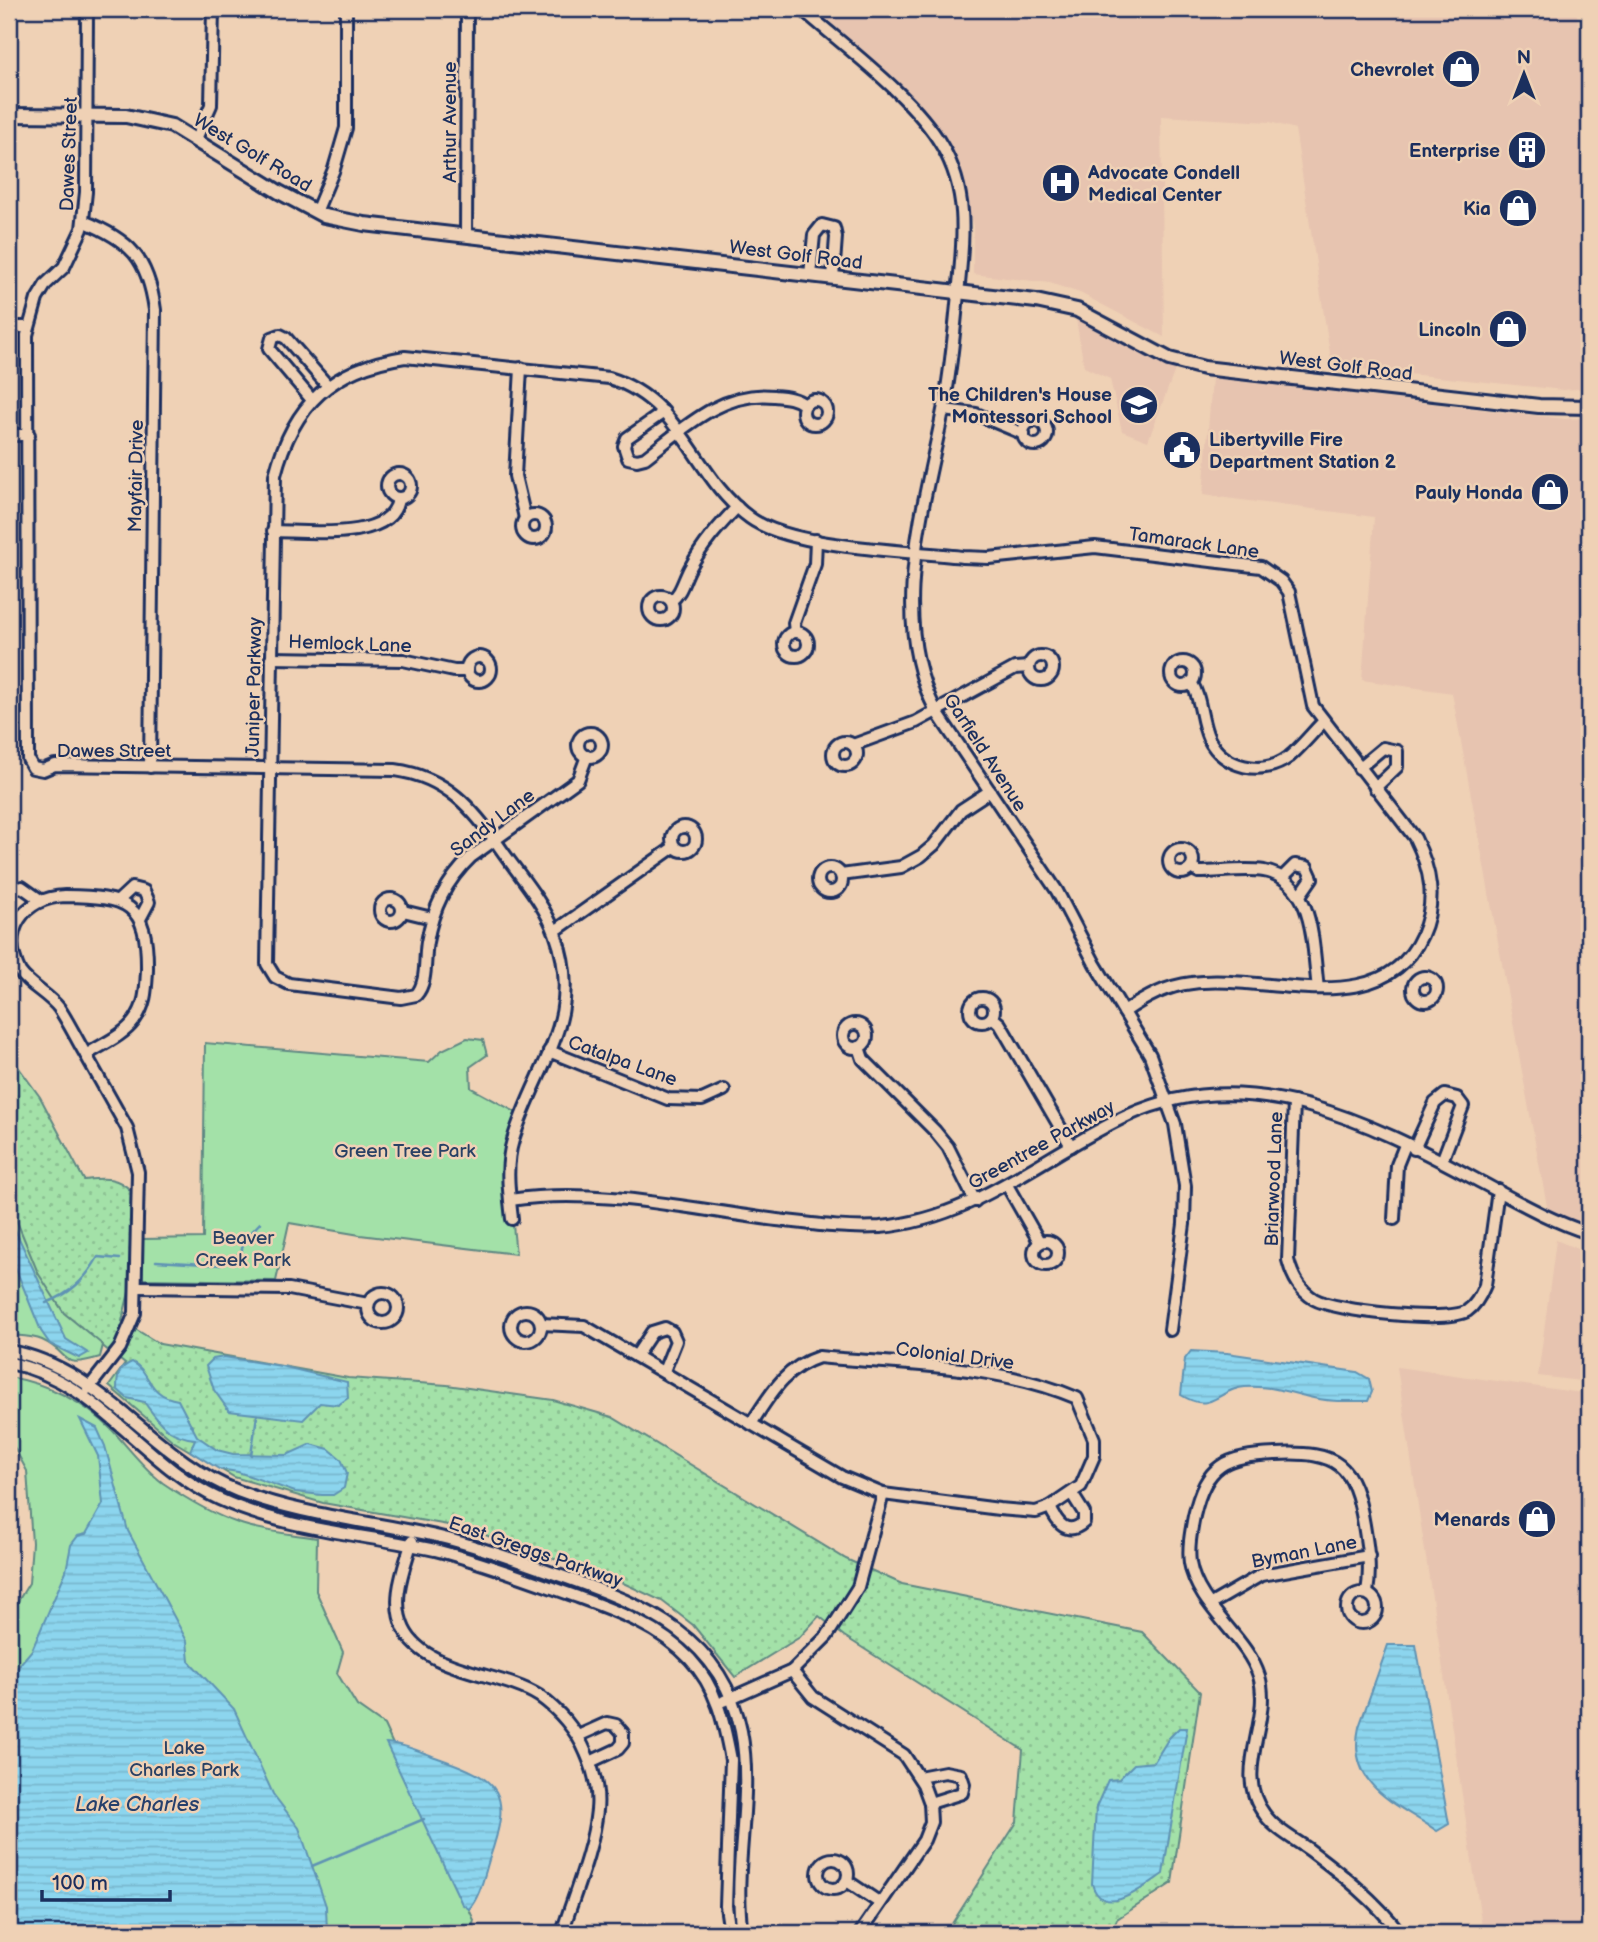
<svg xmlns="http://www.w3.org/2000/svg" width="1598" height="1942" font-family="'Balsamiq Sans',sans-serif">
	<style>
		.built { fill: #e7c4b0 }
		.grass { fill: url(#grass-dots); stroke: #5f8883; stroke-width: 2 }
		.green { fill: #a3e1a8; stroke: #5f8883; stroke-width: 2 }
		.water { fill: url(#water-rules); stroke: #5f93b4; stroke-width: 2 }
		.lines { fill: none; stroke-linecap: round; stroke-linejoin: round }
		.stream { stroke: #5f93b4; stroke-width: 2.5 }
		.minor-casing { stroke: #1b2f5e; stroke-width: 16 }
		.tertiary-casing { stroke: #1b2f5e; stroke-width: 18 }
		.minor { stroke: #efd1b5; stroke-width: 10 }
		.tertiary { stroke: #efd1b5; stroke-width: 12 }
		.labels { text-anchor: middle; stroke-width: 5; stroke-linejoin: round; paint-order: stroke }
		.poi-label { font-size: 19px; font-weight: bold; fill: #1b2f5e; stroke: #efd1b5; text-anchor: end }
		.street-label { font-size: 19px; fill: #1b2f5e; stroke: #efd1b5 }
		.park-label { font-size: 19px; fill: #294165; stroke: #efd1b5 }
		.water-label { font-size: 21px; font-style: italic; fill: #26406c; stroke: #efd1b5 }
	</style>
	<defs>
		<pattern id="grass-dots" width="8" height="8" patternUnits="userSpaceOnUse" patternTransform="scale(1.75)"><rect width="8" height="8" fill="#a3e1a8"/><path d="M2 2h.1M6 6h.1" fill="none" stroke="#8cc193" stroke-width="1.8" stroke-linecap="round"/></pattern>
		<pattern id="water-rules" width="6" height="5" patternUnits="userSpaceOnUse" patternTransform="scale(1.75)"><rect width="6" height="5" fill="#8cd5ee"/><path d="M0 2.5h6" fill="none" stroke="#78b7ce"/></pattern>
	</defs>
	<rect width="100%" height="100%" fill="#efd1b5"/>
	<filter id="ink" filterUnits="userSpaceOnUse"><feTurbulence type="fractalNoise" baseFrequency=".0143" numOctaves="2"/><feDisplacementMap in="SourceGraphic" scale="14" xChannelSelector="R" yChannelSelector="G"/><feConvolveMatrix kernelMatrix="1 2 1 2 8 2 1 2 1" color-interpolation-filters="sRGB"/></filter>
	<g filter="url(#ink)">
		<g class="built">
			<path d="M816 9H1576L1589 91V388L1563 390 1332 366 1295 129 1270 122 1161 116 1164 337 1080 293 1050 283 973 274V226L949 141 885 73Z"/>
			<path d="M1076 319 1175 370 1148 441 1122 431 1110 379 1084 367Z"/>
			<path d="M1212 378 1565 419 1589 418V1224L1548 1212 1452 693 1362 680 1374 517 1203 495Z"/>
			<path d="M1556 1240 1589 1254V1382L1538 1376Z"/>
			<path d="M1397 1367 1589 1394V1933H1483Z"/>
		</g>
		<path class="grass" d="M9 1054 40 1097 84 1180C104 1178 117 1176 131 1191L129 1292 122 1321 160 1344 348 1378 447 1385 553 1400 612 1417 846 1559 902 1584 1142 1632 1200 1692 1172 1883 1117 1919 1111 1933H946L1017 1822 1023 1750 844 1636 819 1616 800 1637 735 1677 693 1625 662 1601 621 1582 465 1528 323 1503 234 1477 173 1441 109 1386 125 1364 45 1300 9 1217Z"/>
		<g class="green">
			<path d="M467 1038 483 1040 487 1055 470 1067 471 1088 523 1116C505 1158 511 1209 516 1254L360 1235 289 1223 276 1281 138 1279 143 1239 203 1238 205 1043 429 1062 442 1050Z"/>
			<path d="M9 1202 38 1273 64 1313 103 1345 100 1357C57 1370 73 1354 42 1340 33 1336 19 1336 9 1335Z"/>
			<path d="M9 1377C46 1383 85 1402 112 1430 129 1448 143 1468 163 1483 185 1498 214 1515 238 1523 263 1532 292 1534 317 1538L316 1591 343 1652 337 1673 357 1706 384 1725 474 1920 471 1933H9V1616L29 1583 32 1543 27 1471 9 1438Z"/>
		</g>
		<g class="water">
			<path d="M9 1217 66 1339 88 1353 79 1358 50 1344 41 1331 9 1252Z"/>
			<path d="M1191 1351 1227 1353 1357 1372 1369 1379 1372 1392 1368 1401C1349 1401 1327 1402 1309 1397 1288 1392 1268 1385 1245 1387 1217 1389 1213 1415 1181 1395L1185 1359Z"/>
			<path d="M224 1357 281 1366 347 1382 348 1398 338 1405 320 1403 303 1420 229 1411 214 1390 206 1366 213 1359Z"/>
			<path d="M132 1362C151 1371 147 1396 178 1400L197 1436 217 1450 233 1454 287 1455 311 1444 329 1449 341 1459 347 1473 344 1488 333 1495H322L295 1492 238 1472 219 1469 190 1451 195 1439C167 1436 160 1423 144 1402L127 1398 117 1389C117 1376 118 1368 132 1362Z"/>
			<path d="M80 1419 97 1428 105 1446 128 1531 187 1641 189 1661 234 1709 273 1794 299 1828 326 1906 327 1933H9V1677L32 1650 66 1571 71 1545 78 1536 86 1534 103 1504 98 1456Z"/>
			<path d="M1388 1645H1416L1449 1824 1437 1831C1396 1803 1346 1786 1359 1727Z"/>
			<path d="M1179 1728H1187L1163 1874C1145 1886 1103 1921 1092 1884L1096 1807 1108 1780 1119 1779 1134 1764 1154 1762 1169 1738Z"/>
			<path d="M386 1743C404 1744 421 1752 438 1758 501 1780 513 1792 489 1860 484 1876 480 1897 469 1909L462 1904Z"/>
		</g>
		<g class="lines">
			<g class="stream">
				<path d="M156 1261 221 1265 241 1253 244 1240 260 1223"/>
				<path d="M46 1303C70 1294 85 1280 98 1257L120 1259"/>
				<path d="M251 1455 257 1416"/>
				<path d="M312 1866 424 1819"/>
			</g>
			<g class="minor-casing">
				<g id="minor">
					<path d="M87 9 86 192 82 229 64 267 46 284 37 299 27 335 28 759 33 768 43 770 55 765 395 770C446 777 473 808 501 849 519 875 544 903 555 933 586 1018 536 1064 513 1140 505 1166 509 1192 512 1219"/>
					<path d="M802 9C845 47 914 97 942 146 968 190 964 235 959 284 955 323 952 362 945 400 927 499 886 616 936 711L1057 891 1095 964 1150 1055 1175 1124 1185 1186 1184 1224 1170 1330"/>
					<path d="M196 139 211 105 213 9"/>
					<path d="M316 212 334 169 346 128V9"/>
					<path d="M83 221C130 240 148 258 155 310L150 767"/>
					<path d="M466 236 467 9"/>
					<path d="M810 275 814 235 822 225 834 228 836 237 833 278"/>
					<path d="M9 327H28"/>
					<path d="M521 368 515 476 525 518"/>
					<circle cx="815" cy="412" r="12"/>
					<path d="M312 400 269 349 272 338 280 335 286 338 328 386"/>
					<path d="M944 410 976 414 1024 434"/>
					<path d="M664 412 627 438 624 446 628 458 637 460 645 458C684 428 723 390 774 396 786 397 796 398 805 405"/>
					<circle cx="1035" cy="433" r="12"/>
					<path d="M9 435H29"/>
					<circle cx="399" cy="486" r="12"/>
					<circle cx="534" cy="527" r="12"/>
					<path d="M273 531C304 531 394 543 398 498"/>
					<circle cx="661" cy="608" r="12"/>
					<path d="M671 601C682 592 683 581 690 568 702 545 719 526 737 507"/>
					<path d="M795 632 794 623 815 564 816 540"/>
					<circle cx="796" cy="644" r="12"/>
					<circle cx="1041" cy="668" r="12"/>
					<circle cx="479" cy="669" r="12"/>
					<path d="M271 658 403 660 454 671H467"/>
					<circle cx="1183" cy="674" r="12"/>
					<path d="M1191 682C1202 699 1200 720 1209 739 1223 768 1263 777 1289 757 1301 747 1312 733 1323 722"/>
					<circle cx="590" cy="745" r="12"/>
					<circle cx="845" cy="754" r="12"/>
					<path d="M853 745 916 722 1015 668 1029 667"/>
					<path d="M587 756 578 780 471 857C446 881 433 908 427 942 424 959 428 982 416 995L401 998 289 984 275 977 267 964 275 475C293 404 333 368 405 357L609 378C684 401 692 476 750 518 791 548 909 551 963 557L989 558 1095 547 1261 567 1281 581 1289 592 1313 706 1415 838C1431 870 1437 901 1422 935 1383 1024 1263 972 1192 983 1166 986 1146 997 1124 1012"/>
					<path d="M1359 768 1383 748 1397 751V767L1375 788"/>
					<circle cx="684" cy="839" r="12"/>
					<circle cx="1181" cy="861" r="12"/>
					<path d="M1191 868 1199 872C1220 872 1244 868 1264 871 1316 881 1312 946 1318 988"/>
					<circle cx="830" cy="880" r="12"/>
					<path d="M841 875 901 867 921 856 934 845 961 810 990 791"/>
					<path d="M1283 877 1295 865 1307 867 1312 878 1301 894"/>
					<path d="M9 890 22 887 39 899"/>
					<path d="M65 896C127 897 148 902 147 970 146 989 146 1005 134 1021 123 1036 101 1045 86 1055 77 1040 69 1023 59 1008 48 994 30 986 20 972 0 931 23 898 65 896Z"/>
					<circle cx="391" cy="910" r="11"/>
					<path d="M118 901 132 888 144 891 149 902 140 919"/>
					<path d="M403 911 432 918"/>
					<path d="M555 931 674 847"/>
					<circle cx="1425" cy="989" r="12"/>
					<circle cx="982" cy="1010" r="12"/>
					<path d="M992 1017 1000 1024 1071 1146"/>
					<circle cx="855" cy="1036" r="12"/>
					<path d="M859 1047 863 1059 935 1131 948 1147 975 1201"/>
					<path d="M549 1051 668 1099 702 1100 724 1090"/>
					<path d="M86 1055 127 1128 138 1172 135 1313 120 1348 88 1389"/>
					<path d="M1294 1102 1288 1260C1292 1276 1299 1290 1314 1299 1334 1311 1447 1323 1467 1311 1476 1305 1481 1295 1485 1285L1498 1190"/>
					<path d="M1414 1149 1435 1103 1445 1095 1457 1098 1463 1106 1442 1161"/>
					<path d="M1007 1185 1040 1243"/>
					<path d="M510 1200C598 1187 689 1209 777 1220 812 1224 845 1229 880 1227 976 1219 1045 1153 1129 1115 1247 1061 1370 1122 1475 1179 1511 1198 1550 1221 1589 1233"/>
					<path d="M1394 1219 1397 1165 1405 1145"/>
					<circle cx="1046" cy="1253" r="12"/>
					<path d="M138 1287 289 1289 368 1304"/>
					<circle cx="383" cy="1308" r="15"/>
					<circle cx="526" cy="1326" r="15"/>
					<path d="M541 1324 584 1326 842 1477 883 1494 999 1509 1036 1512 1050 1507 1081 1486 1094 1456V1439L1077 1398C998 1364 903 1365 819 1357 784 1368 770 1395 751 1424"/>
					<path d="M9 1351C102 1367 152 1458 238 1491 303 1516 372 1521 440 1537 483 1547 525 1564 567 1578 646 1606 723 1638 741 1731 754 1798 732 1866 742 1933"/>
					<path d="M636 1356 652 1332 665 1328 672 1332 676 1341 664 1371"/>
					<path d="M9 1363C97 1379 141 1463 219 1499 286 1530 363 1534 435 1550 483 1562 529 1580 575 1596 616 1611 659 1626 690 1659 717 1688 724 1722 731 1760L726 1906 730 1933"/>
					<path d="M1050 1507C1057 1523 1067 1537 1084 1522V1513L1072 1494"/>
					<path d="M412 1541C404 1569 390 1600 404 1629 425 1673 502 1672 539 1696 559 1710 577 1731 586 1753 594 1771 599 1791 597 1810 593 1851 574 1894 562 1933"/>
					<circle cx="1362" cy="1608" r="15"/>
					<path d="M1367 1593C1371 1569 1368 1549 1364 1525 1354 1464 1338 1451 1276 1454 1225 1456 1206 1464 1194 1516 1191 1532 1188 1547 1190 1563 1197 1606 1247 1637 1259 1676 1273 1722 1231 1772 1265 1815 1276 1830 1296 1840 1311 1851 1344 1876 1375 1900 1400 1933"/>
					<path d="M1211 1604 1261 1575 1369 1556"/>
					<path d="M792 1671 813 1697 904 1755 923 1784 930 1803 931 1822 924 1840 860 1933"/>
					<path d="M724 1701 792 1671 827 1636 858 1587 883 1494"/>
					<path d="M578 1736 607 1723 616 1725 623 1733V1743L618 1749 590 1762"/>
					<path d="M919 1777 945 1772 961 1775 964 1784 962 1793 930 1803"/>
					<circle cx="833" cy="1874" r="15"/>
					<path d="M847 1881 880 1903"/>
				</g>
			</g>
			<g class="tertiary-casing">
				<path id="tertiary" d="M9 115 126 116 172 126 279 192 324 216 364 224 1036 301 1077 310 1169 359 1204 368 1539 406 1589 407"/>
			</g>
			<use href="#minor" class="minor"/>
			<use href="#tertiary" class="tertiary"/>
		</g>
	</g>
	<defs>
		<g id="shop-disc" transform="scale(2.0125)"><circle r="9.5" fill="#1b2f5e" stroke="#efd1b5"/><path d="M-5-2.5h2.3a2.7 3.5 0 0 1 5.4 0H5L5.5 6h-11ZM-1.5-2.5h3a1.5 2.3 0 0 0-3 0Z" fill="#fff"/></g>
		<g id="building-disc" transform="scale(2.0125)"><circle r="9.5" fill="#1b2f5e" stroke="#efd1b5"/><path d="M-4-6H4V6H1V3H-1V6H-4ZM-2.5-4.3h1.7v1.8h-1.7ZM.8-4.3h1.7v1.8H.8ZM-2.5-1h1.7V.8h-1.7ZM.8-1h1.7V.8H.8Z" fill="#fff"/></g>
		<g id="hospital-disc" transform="scale(2.0125)"><circle r="9.5" fill="#1b2f5e" stroke="#efd1b5"/><path d="M-5-5h3v3.5h4V-5h3V5h-3V1.5h-4V5h-3Z" fill="#fff"/></g>
		<g id="school-disc" transform="scale(2.0125)"><circle r="9.5" fill="#1b2f5e" stroke="#efd1b5"/><path d="M0-5L7-2L0 1L-7-2ZM-4 1L0 2.5L4 1V4Q0 6-4 4Z" fill="#fff"/></g>
		<g id="civic-disc" transform="scale(2.0125)"><circle r="9.5" fill="#1b2f5e" stroke="#efd1b5"/><path d="M-.6-6.5H3V-4.5H.6V-3L4-1V1h2V6H-6V1h2V-1L-.6-3ZM-1.2 2.5V6h2.4V2.5Z" fill="#fff"/></g>
	</defs>
	<g fill-rule="evenodd">
		<use href="#shop-disc" x="1461" y="69"/>
		<use href="#building-disc" x="1527" y="150"/>
		<use href="#hospital-disc" x="1061" y="183"/>
		<use href="#shop-disc" x="1518" y="208"/>
		<use href="#shop-disc" x="1508" y="329"/>
		<use href="#school-disc" x="1139" y="405"/>
		<use href="#civic-disc" x="1182" y="450"/>
		<use href="#shop-disc" x="1550" y="492"/>
		<use href="#shop-disc" x="1537" y="1519"/>
	</g>
	<g class="labels">
		<g class="poi-label">
			<text x="1434" y="76">Chevrolet</text>
			<text x="1500" y="157">Enterprise</text>
			<text x="1088" y="179" text-anchor="start">Advocate Condell<tspan x="1088" dy="22">Medical Center</tspan></text>
			<text x="1491" y="215">Kia</text>
			<text x="1481" y="336">Lincoln</text>
			<text x="1112" y="401">The Children's House<tspan x="1112" dy="22">Montessori School</tspan></text>
			<text x="1209" y="446" text-anchor="start">Libertyville Fire<tspan x="1209" dy="22">Department Station 2</tspan></text>
			<text x="1523" y="499">Pauly Honda</text>
			<text x="1510" y="1526">Menards</text>
		</g>
		<g class="street-label">
			<text transform="translate(449 122) rotate(-90)" y="7">Arthur Avenue</text>
			<text transform="translate(253 152) rotate(31)" y="7">West Golf Road</text>
			<text transform="translate(68 154) rotate(-88)" y="7">Dawes Street</text>
			<text transform="translate(796 254) rotate(7)" y="7">West Golf Road</text>
			<text transform="translate(1346 365) rotate(7)" y="7">West Golf Road</text>
			<text transform="translate(135 476) rotate(-89)" y="7">Mayfair Drive</text>
			<text transform="translate(1194 542) rotate(8)" y="7">Tamarack Lane</text>
			<text transform="translate(350 643) rotate(2)" y="7">Hemlock Lane</text>
			<text transform="translate(253 687) rotate(-89)" y="7">Juniper Parkway</text>
			<text x="114" y="757">Dawes Street</text>
			<text transform="translate(986 752) rotate(57)" y="7">Garfield Avenue</text>
			<text transform="translate(492 822) rotate(-37)" y="7">Sandy Lane</text>
			<text transform="translate(623 1060) rotate(20)" y="7">Catalpa Lane</text>
			<text transform="translate(1041 1144) rotate(-29)" y="7">Greentree Parkway</text>
			<text transform="translate(1273 1179) rotate(-88)" y="7">Briarwood Lane</text>
			<text transform="translate(955 1355) rotate(7)" y="7">Colonial Drive</text>
			<text transform="translate(536 1551) rotate(19)" y="7">East Greggs Parkway</text>
			<text transform="translate(1304 1551) rotate(-11)" y="7">Byman Lane</text>
		</g>
		<g class="park-label">
			<text x="405" y="1157">Green Tree Park</text>
			<text x="243" y="1244">Beaver<tspan x="243" dy="22">Creek Park</tspan></text>
			<text x="184" y="1754">Lake<tspan x="184" dy="22">Charles Park</tspan></text>
		</g>
		<g class="water-label">
			<text x="137" y="1811">Lake Charles</text>
		</g>
	</g>
	<rect width="1598" height="1942" fill="none" stroke="#efd1b5" stroke-width="35"/>
	<rect x="18" y="18" width="1563" height="1907" fill="none" stroke="#1b2f5e" stroke-width="2.5" filter="url(#ink)"/>
	<g transform="translate(1524 74)" stroke="#efd1b5" stroke-width="5" paint-order="stroke">
	<path d="M0-5L12 26L0 18L-12 26Z" fill="#1b2f5e"/>
	<text y="-10" font-size="19" font-weight="bold" text-anchor="middle" fill="#1b2f5e">N</text>
	</g>
	<path d="M42 1890v10h128v-10" fill="none" stroke="#1b2f5e" stroke-width="3.5"/>
	<text x="52" y="1890" font-size="21" fill="#1b2f5e" stroke="#efd1b5" stroke-width="5" paint-order="stroke">100 m</text>
</svg>
